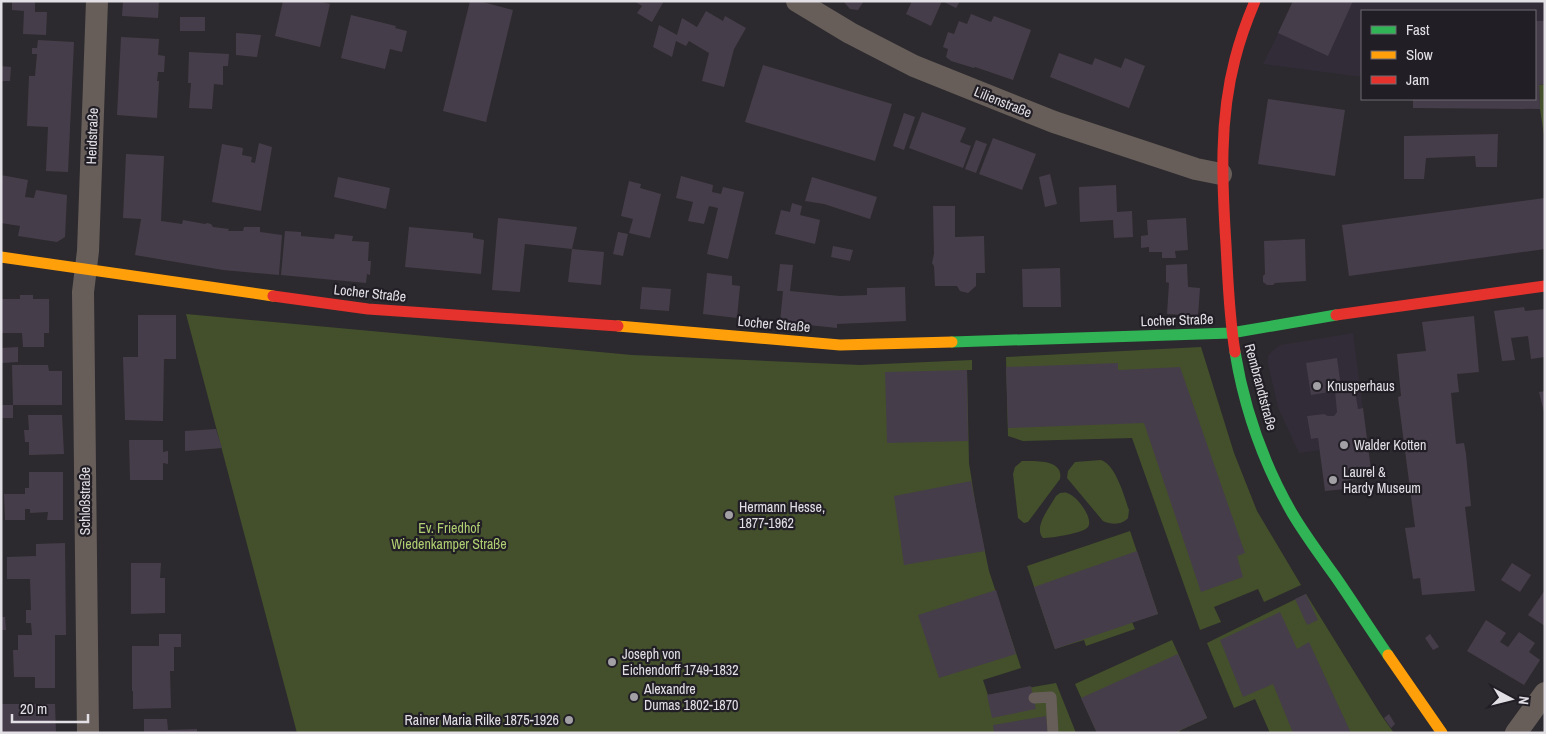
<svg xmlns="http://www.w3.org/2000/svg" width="1546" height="734" font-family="'Archivo Narrow',sans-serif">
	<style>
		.built { fill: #322c38 }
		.green { fill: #43502b }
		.building { fill: #463d4a }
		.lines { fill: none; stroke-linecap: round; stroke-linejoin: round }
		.lane { stroke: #675e5a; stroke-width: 11 }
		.street { stroke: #675e5a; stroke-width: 22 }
		.fast { stroke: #30b455; stroke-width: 11 }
		.slow { stroke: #ff9f0a; stroke-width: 11 }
		.jam { stroke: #e5322d; stroke-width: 11 }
		.poi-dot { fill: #a2a0a5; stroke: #221e26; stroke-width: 2 }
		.labels { text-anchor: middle; stroke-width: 4.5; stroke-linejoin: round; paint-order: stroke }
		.street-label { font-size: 14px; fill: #e2dfe5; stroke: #221e26 }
		.poi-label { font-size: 14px; fill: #e2dfe5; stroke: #221e26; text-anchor: start }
		.park-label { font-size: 14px; fill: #afcf71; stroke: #221e26 }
	</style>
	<rect width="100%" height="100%" fill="#2c2a2e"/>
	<g class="built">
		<path d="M1294 1H1545V84L1535 85V11H1362V77L1263 64Z"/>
		<path d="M1353 333 1363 408 1337 412 1334 416H1328L1324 414 1307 416 1311 439 1318 438 1320 450 1299 453 1278 408 1268 364V356L1272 351 1280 345Z"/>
	</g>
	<g class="green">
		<path d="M1545 84V142L1540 109 1539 85Z"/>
		<path d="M186 314 632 355 860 365 972 360V370H967L969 463 977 514 989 571 1021 668 983 680 988 695 1056 683 1076 733H297Z"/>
		<path d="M1201 347 1234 453 1257 511 1301 585 1264 602 1258 589 1214 607 1221 622 1200 630 1132 438 1023 441 1008 436 1006 357Z"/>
		<path d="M1101 460C1116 465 1124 496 1129 510L1128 518C1122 525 1112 525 1103 521L1067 478 1068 471 1075 462Z"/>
		<path d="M1022 461C1034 461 1064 459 1060 479L1028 522 1024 523 1018 518 1013 474 1015 467Z"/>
		<path d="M1060 493C1062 493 1065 492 1067 493 1076 495 1094 518 1088 527 1084 533 1052 538 1043 538 1033 527 1050 507 1056 496Z"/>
		<path d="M1130 531 1158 614 1132 622 1135 629 1086 646 1084 640 1055 649 1027 566Z"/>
		<path d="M1306 594 1381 715 1394 733H1270L1255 699 1234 708 1207 643Z"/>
		<path d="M1172 640 1207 718 1179 731 1180 733H1097L1075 684Z"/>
	</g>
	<g class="building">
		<path d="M12 1H35V12H47L46 35 23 34 24 11 12 10Z"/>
		<path d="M123 1H159L158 18 122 16Z"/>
		<path d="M283 1H318L330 4 320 47 275 36Z"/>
		<path d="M470 1H479L513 10 486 122 443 111Z"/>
		<path d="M634 1H664L652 22 637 13 642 6Z"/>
		<path d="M843 1H864L858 10 850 9Z"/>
		<path d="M912 1H960L956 8 942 1 931 26 906 14Z"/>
		<path d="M1293 1H1353L1328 56 1278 33Z"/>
		<path d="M706 11 723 21 725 16 746 28 734 49 724 87 702 81 709 53 689 41 686 46 676 41 672 57 653 47 659 25 677 35 682 18 697 27Z"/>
		<path d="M971 14 991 22 994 16 1031 30 1013 80 975 67 974 68 951 61 946 57 948 49 943 47 948 32 954 34 959 21 967 24Z"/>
		<path d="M351 15 396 26 395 28 407 31 402 52 390 49 385 69 341 58Z"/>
		<rect x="180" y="17" width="25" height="14"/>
		<path d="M1535 21H1545V84L1539 85 1540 109 1413 108V99H1535Z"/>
		<path d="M236 33 261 35 257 57 236 55Z"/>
		<path d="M121 37 159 39 158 55 165 56 164 72H158L157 81H159L157 118 117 115Z"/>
		<path d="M38 40 74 42 68 172 46 171 48 127 27 126 29 76H35L37 54H32V48H37Z"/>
		<path d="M189 52 229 54 228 66H223V85L214 84 212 109 189 108 191 83H188Z"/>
		<path d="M1059 53 1092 65 1095 58 1121 68 1125 58 1145 66 1129 108 1050 77Z"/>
		<path d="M763 65 892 104 875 161 745 122Z"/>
		<path d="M1 66 11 67 10 81H1Z"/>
		<path d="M1268 99 1345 110 1335 176 1258 164Z"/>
		<path d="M922 112 966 128 960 142 971 146 963 168 909 148Z"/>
		<path d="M904 113 915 117 904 150 893 146Z"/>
		<path d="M1498 134 1497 167H1476L1475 156 1426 158 1424 179H1404V136Z"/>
		<path d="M993 138 1036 154 1022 190 979 174Z"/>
		<path d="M976 140 987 144 976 173 965 169Z"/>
		<path d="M259 143 272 147 261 211 212 202 222 144 243 148 242 155 252 157 251 162 255 163Z"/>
		<path d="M126 154 164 156 161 221 182 224 183 220 205 224 207 223 211 224 213 227 229 229 228 231H243L244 227H260V232L282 235 279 275 223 270 135 255 141 219 123 218Z"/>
		<path d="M1050 174 1057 204 1045 207 1039 177Z"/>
		<path d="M1 175 28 180 25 197 34 198 36 190 67 195 65 237 57 242 18 236 20 226 1 223Z"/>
		<path d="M681 176 713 185 712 192 721 194 723 187 744 192 728 259 707 254 718 208 709 206 704 224 688 221 693 202 676 198Z"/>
		<path d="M338 177 390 188 386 209 334 197Z"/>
		<path d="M812 177 877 197 870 219 824 204 805 201Z"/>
		<path d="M629 181 641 184 640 188 661 194 650 238 629 233 633 219 621 216Z"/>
		<path d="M1116 185 1117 212 1132 211 1133 237 1114 238 1113 220 1080 222 1079 187Z"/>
		<path d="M1545 198V249L1349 276 1342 225Z"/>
		<path d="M792 203 802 206 800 215 820 220 815 244 775 234 781 210 790 212Z"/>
		<path d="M933 206H955V237L984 236 985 273H976V286L968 293 960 291 957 286H935L934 266 932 263 934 254Z"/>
		<path d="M498 218 577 227 572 249 525 244 520 292 492 290Z"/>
		<path d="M1186 218 1188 250 1175 251 1176 258H1162V252H1149V247L1141 248V236L1148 235 1147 220Z"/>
		<path d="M409 227 473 233V238L484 240 481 274 405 267Z"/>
		<path d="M285 231 301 232V236L334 239 335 234 353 236 352 241 369 242 368 261H371L370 275 367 274 366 283 281 275Z"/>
		<path d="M618 232 628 234 623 256 613 254Z"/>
		<path d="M1305 239 1306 281 1275 283 1273 285H1267L1263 282V276L1265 274 1264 241Z"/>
		<path d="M833 246 853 250 850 261 831 257Z"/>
		<path d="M572 249 604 252 601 285 568 282Z"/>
		<path d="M780 264 793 265 790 291 840 296 867 295V288L905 287 906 321 837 324V328L780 322 783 291H777Z"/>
		<path d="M1187 264 1188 287 1200 288 1198 316 1167 314 1169 283 1166 282V265Z"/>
		<path d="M1060 268 1061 307H1023L1022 269Z"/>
		<path d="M707 273 732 276V285L740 286 737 318 703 314Z"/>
		<path d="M642 287 671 289 669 311 640 309Z"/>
		<path d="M20 295H33V299H49V333H44V347H23L22 333H1V299H20Z"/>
		<path d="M1524 307 1525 311 1545 309V357L1531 359 1528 336 1511 338 1515 360 1502 361 1494 311Z"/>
		<path d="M138 315H176V359H164L163 421 125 420 123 357H138Z"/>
		<path d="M1474 316 1479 372 1457 374 1459 392 1451 393 1456 444 1464 443 1466 454 1471 506 1465 507 1475 591 1422 595 1420 578 1413 579 1405 528 1415 527 1398 397 1401 396 1397 354 1426 351 1422 322Z"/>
		<path d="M18 347V362L1 363V348Z"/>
		<path d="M1337 358 1341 387 1354 385 1358 409 1363 408 1372 477 1344 481 1345 489 1325 491 1318 438 1311 439 1307 416 1324 414 1328 416H1334L1337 412 1335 391 1311 395 1306 363Z"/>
		<path d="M1118 363V370L1180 367 1245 553 1237 556 1243 577 1201 592 1144 423 1008 428 1006 367Z"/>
		<path d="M12 365H48L49 371H62V405H13Z"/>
		<path d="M967 370 968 441 887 443 885 372Z"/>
		<path d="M1545 391V412H1544L1539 392Z"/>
		<rect x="1" y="405" width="12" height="13"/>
		<path d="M28 415H62L64 454 29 455V442H25L24 430H29Z"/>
		<path d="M216 429 222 448 185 451V431Z"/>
		<path d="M129 440H163V452L168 451V464L163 463V480H130Z"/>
		<path d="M29 472H63V520H47L48 512 30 513V509H25V520H5L4 494H25V488H29Z"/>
		<path d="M971 481 985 551 904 565 894 496Z"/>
		<path d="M65 543 66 635H55V688H35V677H14L13 650H18V635H32L31 623H26V610H31L30 579H7V557L36 556V544Z"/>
		<path d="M1137 551 1158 614 1055 649 1034 587Z"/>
		<path d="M131 563H161L160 578H165V613L131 614Z"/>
		<path d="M1512 563 1531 575 1520 592 1501 580Z"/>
		<path d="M996 590 1016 654 939 678 918 615Z"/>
		<path d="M1545 590V626L1528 615Z"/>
		<path d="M1306 594 1318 620 1307 625 1295 599Z"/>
		<path d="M1280 612 1297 649 1309 642 1351 733H1293L1273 684 1243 697 1220 640Z"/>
		<path d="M1 617H5L6 630H1Z"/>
		<path d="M1486 620 1506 633 1500 642 1508 647 1519 632 1535 643 1529 652 1540 660 1524 685 1467 651Z"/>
		<path d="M159 634H181V647H174V671H170L171 708 133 709V691H132V646H159Z"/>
		<path d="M1430 634 1439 647 1433 650 1425 638Z"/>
		<path d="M1178 654 1207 718 1174 733H1097L1081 698Z"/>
		<path d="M1031 686 1036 709 992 718 987 695Z"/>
		<path d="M1 704H55L56 733H1Z"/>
		<path d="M1389 714 1395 724 1391 728 1384 718Z"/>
		<path d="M1046 716 1048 733H994L993 725Z"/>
		<path d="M144 719H167L168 730 197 729V733H144Z"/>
	</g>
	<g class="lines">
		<path class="lane" d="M1034 698 1051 697 1053 733"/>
		<g class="street">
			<path d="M797 1 850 33 914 66 1054 122 1196 169 1221 174"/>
			<path d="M88 733 83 292 88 251 97 1"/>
			<path d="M1516 733 1545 693"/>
		</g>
		<g class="fast">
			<path d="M952 342 1231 333 1336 315"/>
			<path d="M1235 352C1244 407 1264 464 1292 513 1305 535 1320 555 1335 576 1353 602 1370 629 1388 655"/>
		</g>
		<g class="slow">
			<path d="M1 257 273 296"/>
			<path d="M618 326 840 345 952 342"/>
			<path d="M1388 655 1442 733"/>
		</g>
		<g class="jam">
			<path d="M273 296 368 309 618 326"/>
			<path d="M1336 315 1545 286"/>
			<path d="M1235 352C1229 316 1228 280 1226 245 1222 182 1219 120 1235 59 1240 39 1247 20 1255 1"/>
		</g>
	</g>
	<g class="poi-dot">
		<circle cx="1317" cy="386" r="5"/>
		<circle cx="1344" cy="445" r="5"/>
		<circle cx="1333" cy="480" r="5"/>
		<circle cx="729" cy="515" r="5"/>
		<circle cx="612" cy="662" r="5"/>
		<circle cx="634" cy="697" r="5"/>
		<circle cx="569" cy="720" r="5"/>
	</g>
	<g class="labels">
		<g class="street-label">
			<text transform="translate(1003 102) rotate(22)" y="5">Lilienstraße</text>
			<text transform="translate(92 136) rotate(-88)" y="5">Heidstraße</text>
			<text transform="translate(370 293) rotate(6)" y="5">Locher Straße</text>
			<text transform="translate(1177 320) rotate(-2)" y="5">Locher Straße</text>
			<text transform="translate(774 324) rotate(5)" y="5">Locher Straße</text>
			<text transform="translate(1261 387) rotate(75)" y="5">Rembrandtstraße</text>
			<text transform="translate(85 501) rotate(-90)" y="5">Schloßstraße</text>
		</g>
		<g class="poi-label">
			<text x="1327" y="391">Knusperhaus</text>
			<text x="1354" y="450">Walder Kotten</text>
			<text x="1343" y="477">Laurel &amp;<tspan x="1343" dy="16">Hardy Museum</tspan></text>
			<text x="739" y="512">Hermann Hesse,<tspan x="739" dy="16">1877-1962</tspan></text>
			<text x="622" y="659">Joseph von<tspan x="622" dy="16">Eichendorff 1749-1832</tspan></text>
			<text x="644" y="694">Alexandre<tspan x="644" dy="16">Dumas 1802-1870</tspan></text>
			<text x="559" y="725" text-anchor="end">Rainer Maria Rilke 1875-1926</text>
		</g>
		<g class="park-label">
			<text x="449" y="533">Ev. Friedhof<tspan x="449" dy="16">Wiedenkamper Straße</tspan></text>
		</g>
	</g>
	<rect width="1546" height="734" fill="none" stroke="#e2dfe5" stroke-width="5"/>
	<rect x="1361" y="10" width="175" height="90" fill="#221e26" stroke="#6f6b72"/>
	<rect x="1371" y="26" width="25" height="8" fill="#30b455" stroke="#6f6b72"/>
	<text x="1406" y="35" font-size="15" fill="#e2dfe5">Fast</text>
	<rect x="1371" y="51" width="25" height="8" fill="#ff9f0a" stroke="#6f6b72"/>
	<text x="1406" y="60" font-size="15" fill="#e2dfe5">Slow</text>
	<rect x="1371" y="76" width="25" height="8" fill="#e5322d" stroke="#6f6b72"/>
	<text x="1406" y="85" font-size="15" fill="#e2dfe5">Jam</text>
	<g transform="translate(1511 699) rotate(97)" stroke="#221e26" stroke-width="4" paint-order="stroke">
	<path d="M0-4L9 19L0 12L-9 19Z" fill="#e2dfe5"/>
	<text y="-8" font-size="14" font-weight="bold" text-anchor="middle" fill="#e2dfe5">N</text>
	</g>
	<path d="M12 714v8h76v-8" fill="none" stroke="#e2dfe5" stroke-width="2.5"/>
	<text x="20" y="714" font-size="15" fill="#e2dfe5" stroke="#221e26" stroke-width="4" paint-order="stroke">20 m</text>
</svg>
